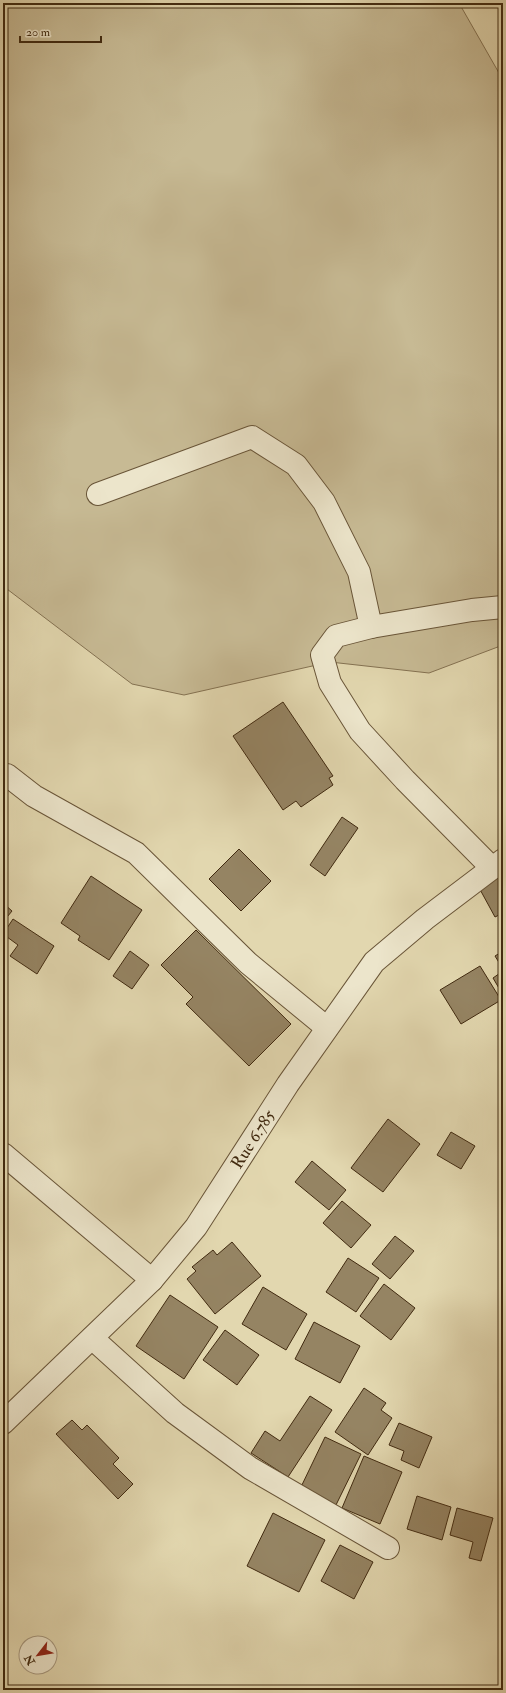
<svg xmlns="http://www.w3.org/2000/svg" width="506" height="1693" font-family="'IM FELL Double Pica',serif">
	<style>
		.green { fill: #c7ba94; stroke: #847252 }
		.building { fill: #958463; stroke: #412a10 }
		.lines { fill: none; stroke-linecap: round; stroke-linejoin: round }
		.street-casing { stroke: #695538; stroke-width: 24 }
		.street { stroke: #ece5cb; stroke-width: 22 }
		.labels { text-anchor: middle; stroke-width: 3; stroke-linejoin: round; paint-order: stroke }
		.street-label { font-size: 17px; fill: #412a10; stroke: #ece5cb }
	</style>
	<rect width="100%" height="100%" fill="#e2d7af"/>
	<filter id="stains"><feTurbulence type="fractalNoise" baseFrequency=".005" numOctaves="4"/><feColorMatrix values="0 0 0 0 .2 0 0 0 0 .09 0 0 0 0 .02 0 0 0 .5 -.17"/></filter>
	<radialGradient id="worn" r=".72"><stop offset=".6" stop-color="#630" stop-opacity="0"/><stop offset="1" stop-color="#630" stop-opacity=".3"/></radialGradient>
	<path class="green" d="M3 3H459L503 80V645L429 673 330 662 184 695 132 684 3 586Z"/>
	<g class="building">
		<path d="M283 702 333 776 329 778 333 785 301 807 296 801 283 810 233 736Z"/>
		<path d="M342 817 358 828 325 876 310 865Z"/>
		<path d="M239 849 271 881 241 911 209 879Z"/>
		<path d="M503 870V913L495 917 477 884Z"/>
		<path d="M91 876 142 910 109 960 78 940 80 936 61 923Z"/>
		<path d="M3 903 12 911 3 922Z"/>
		<path d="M13 919 54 946 37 974 10 956 18 945 3 934Z"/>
		<path d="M196 930 291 1024 249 1066 186 1004 193 997 161 965Z"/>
		<path d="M130 951 149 965 132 989 113 976Z"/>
		<path d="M503 951V969L495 956Z"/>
		<path d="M480 966 501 1000 461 1024 440 990Z"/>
		<path d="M503 971V995L493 978Z"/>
		<path d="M388 1119 420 1144 383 1192 351 1168Z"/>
		<path d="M451 1132 475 1146 461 1169 437 1155Z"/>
		<path d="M312 1161 346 1190 329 1210 295 1182Z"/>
		<path d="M342 1201 371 1225 351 1248 323 1223Z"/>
		<path d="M395 1236 414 1251 390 1279 372 1264Z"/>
		<path d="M232 1242 261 1276 215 1314 187 1279 196 1271 192 1267 213 1250 217 1255Z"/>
		<path d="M348 1258 379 1278 356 1312 326 1292Z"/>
		<path d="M384 1284 415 1308 391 1340 360 1316Z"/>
		<path d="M263 1287 307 1314 286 1350 242 1324Z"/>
		<path d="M170 1295 218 1327 184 1379 136 1346Z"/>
		<path d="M314 1322 360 1346 340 1383 295 1359Z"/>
		<path d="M225 1330 259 1355 237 1385 203 1360Z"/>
		<path d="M364 1388 386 1403 381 1410 392 1418 368 1455 335 1432Z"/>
		<path d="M310 1396 332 1410 288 1477 251 1453 265 1431 280 1441Z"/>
		<path d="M72 1420 82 1430 87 1425 119 1458 113 1464 133 1484 118 1499 56 1434Z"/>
		<path d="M399 1423 432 1437 419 1468 401 1460 404 1451 389 1445Z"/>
		<path d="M325 1437 361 1454 335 1507 300 1489Z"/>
		<path d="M364 1456 402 1472 380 1524 342 1508Z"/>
		<path d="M417 1496 451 1507 442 1540 407 1529Z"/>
		<path d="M457 1508 493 1518 481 1561 469 1558 473 1542 450 1535Z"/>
		<path d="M273 1513 325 1540 299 1592 247 1566Z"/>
		<path d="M340 1545 373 1562 354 1599 321 1581Z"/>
	</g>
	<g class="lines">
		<g class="street-casing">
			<g id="street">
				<path d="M98 494 252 437 296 465 324 502 359 572 371 627"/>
				<path d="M7 775 34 796 136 853 248 963 327 1028"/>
				<path d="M492 868 405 780 360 731 330 683 322 655 336 636 371 627 472 610 503 607"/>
				<path d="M3 1154 152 1280"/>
				<path d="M92 1338 175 1413 250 1468 388 1548"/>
				<path id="s1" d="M3 1423 152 1280 196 1227 288 1084 374 962 425 919 503 860"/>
			</g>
		</g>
		<use href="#street" class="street"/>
	</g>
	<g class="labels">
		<g class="street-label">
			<text dy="6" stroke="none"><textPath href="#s1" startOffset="380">Rue 6.785</textPath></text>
		</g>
	</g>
	<rect width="506" height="1693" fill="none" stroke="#e2d7af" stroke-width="16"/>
	<rect x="4" y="4" width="498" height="1685" fill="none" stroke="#412a10" stroke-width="2"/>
	<rect x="8" y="8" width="490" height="1677" fill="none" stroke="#412a10"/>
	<g transform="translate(38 1655) rotate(239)"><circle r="19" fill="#ece5cb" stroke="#a89a80"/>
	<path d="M0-3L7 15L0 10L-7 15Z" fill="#8f2418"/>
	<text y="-6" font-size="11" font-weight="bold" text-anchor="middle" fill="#412a10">N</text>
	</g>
	<path d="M20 36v6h81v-6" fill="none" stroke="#412a10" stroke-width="2"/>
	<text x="26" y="36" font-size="12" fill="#412a10" stroke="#ece5cb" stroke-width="3" paint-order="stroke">20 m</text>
	<rect width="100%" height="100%" filter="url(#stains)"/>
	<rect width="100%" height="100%" fill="url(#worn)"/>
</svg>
